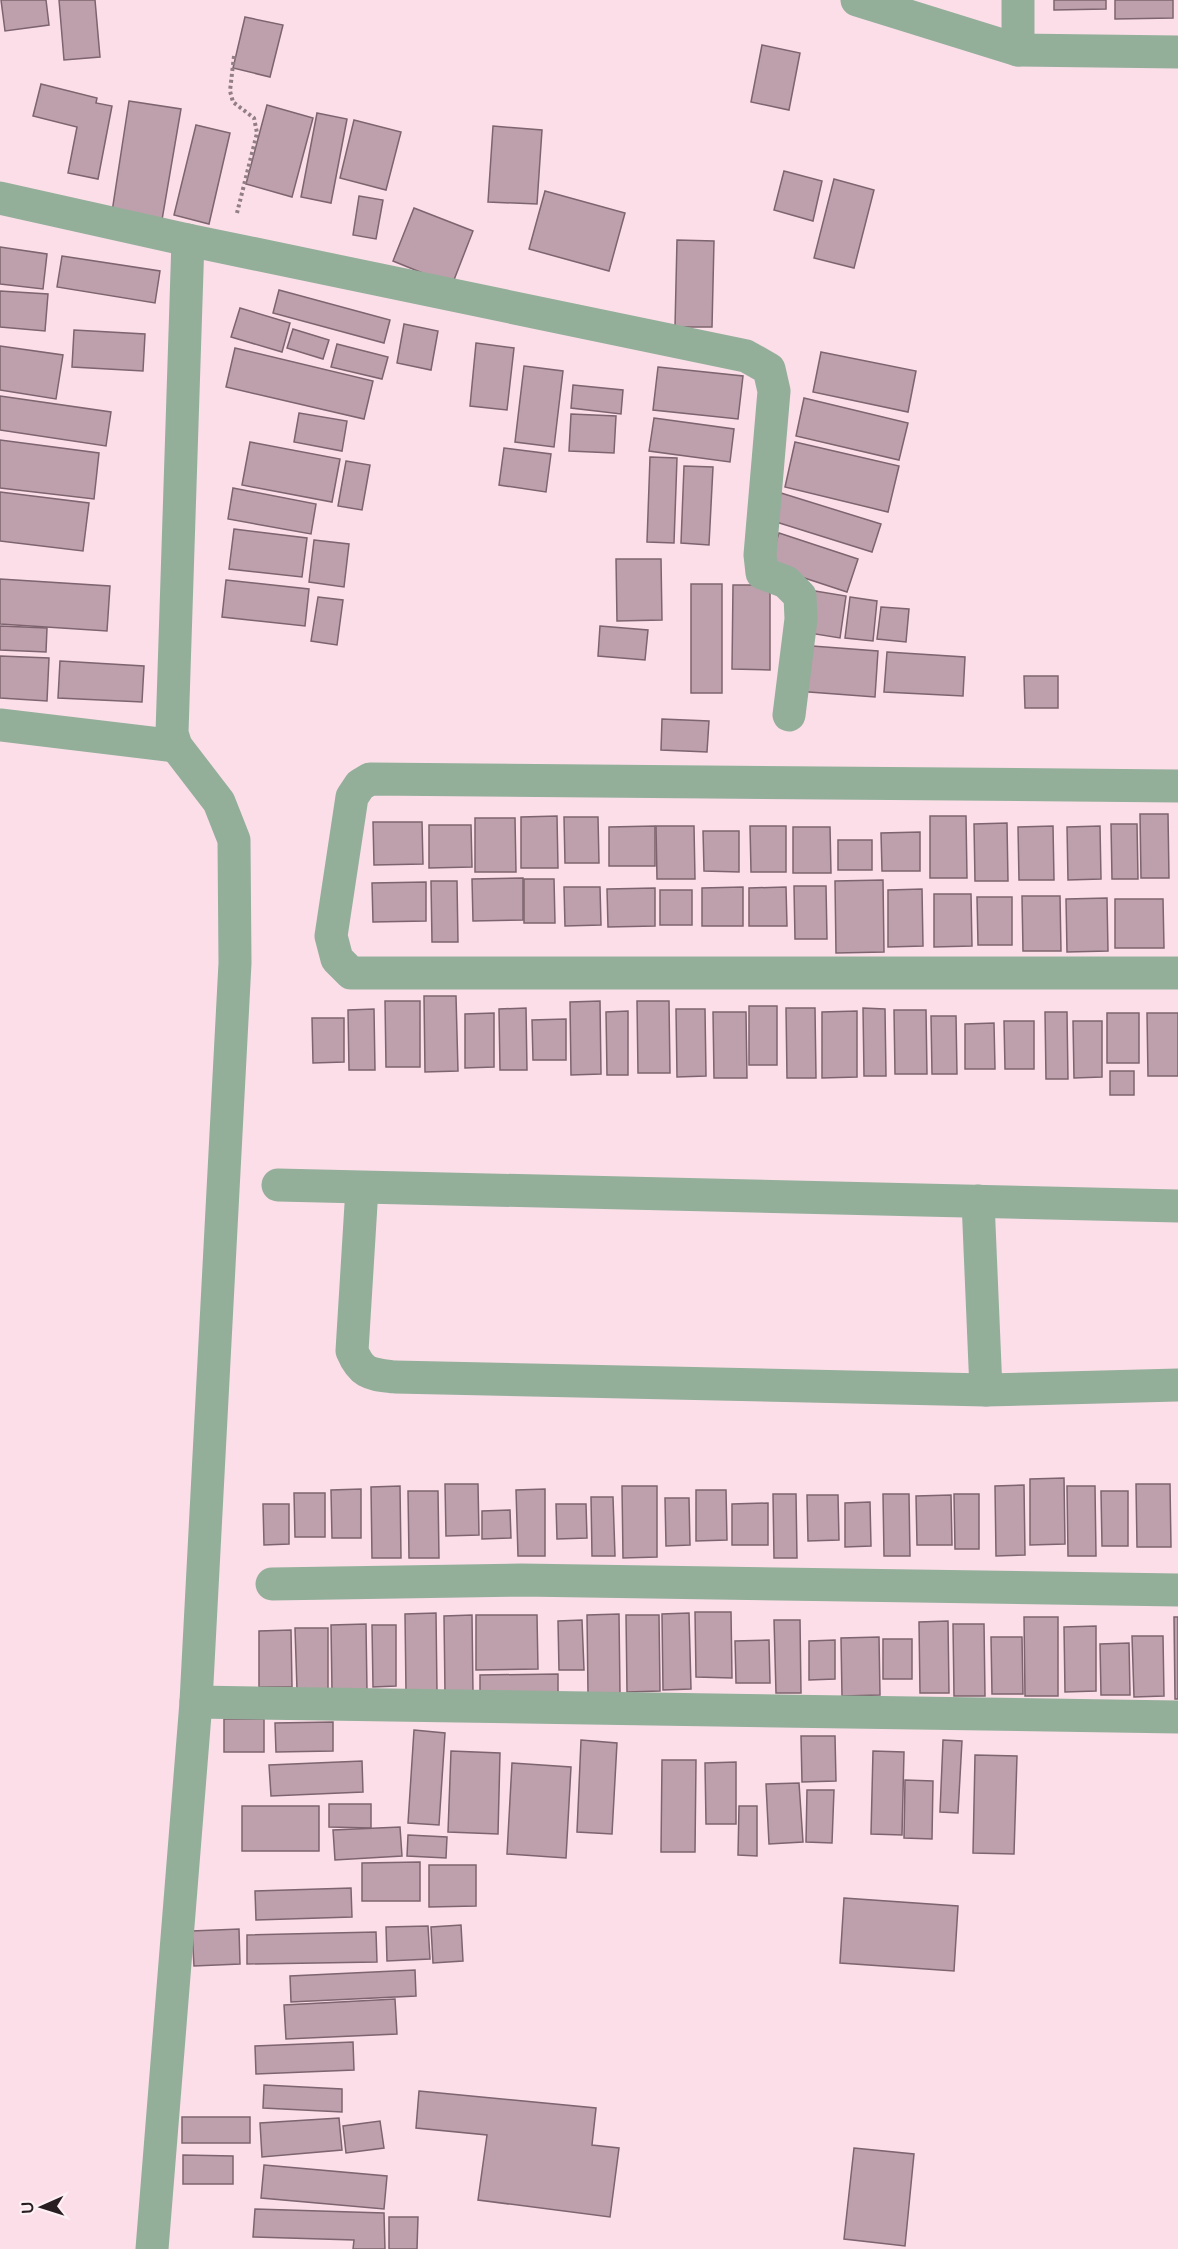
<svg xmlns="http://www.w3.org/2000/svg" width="1178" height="2249" font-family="'Varela Round',sans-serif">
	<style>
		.building { fill: #bda0ab; stroke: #7d646e; stroke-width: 1.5 }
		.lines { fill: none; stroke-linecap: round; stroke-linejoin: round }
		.path { stroke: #927e85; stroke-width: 4; stroke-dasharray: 3 3; stroke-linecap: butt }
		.street { stroke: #93af9a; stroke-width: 33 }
	</style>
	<rect width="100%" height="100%" fill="#fcdee9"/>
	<g class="building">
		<path d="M1 0H46L49 25 5 31Z"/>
		<path d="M59 0H95L100 57 64 60Z"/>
		<path d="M1054 0H1106V9L1054 10Z"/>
		<path d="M1115 0H1173V18L1115 19Z"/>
		<path d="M245 17 283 25 270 77 233 68Z"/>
		<path d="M762 45 800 53 789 110 751 102Z"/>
		<path d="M41 84 97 98 96 103 112 106 98 179 68 173 77 127 33 116Z"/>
		<path d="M129 101 181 109 162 220 112 212Z"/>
		<path d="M267 105 313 118 292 197 246 184Z"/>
		<path d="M317 113 347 119 331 203 301 197Z"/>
		<path d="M354 120 401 132 386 190 340 178Z"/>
		<path d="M196 125 230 133 209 224 174 215Z"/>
		<path d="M493 126 542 130 537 204 488 202Z"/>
		<path d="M784 171 822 181 813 221 774 210Z"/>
		<path d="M834 179 874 190 854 268 814 258Z"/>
		<path d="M545 191 625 213 609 271 529 249Z"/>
		<path d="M359 196 383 200 376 239 353 235Z"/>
		<path d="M414 208 473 231 452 285 393 261Z"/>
		<path d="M677 240 714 241 712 327H675Z"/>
		<path d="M0 247 47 254 43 289 0 284Z"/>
		<path d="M62 256 160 271 155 303 57 287Z"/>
		<path d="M279 290 390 320 384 343 273 313Z"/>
		<path d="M0 291 48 294 45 331 0 327Z"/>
		<path d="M240 308 290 323 282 352 231 337Z"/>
		<path d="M404 324 438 331 431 370 397 363Z"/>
		<path d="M293 329 329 340 323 359 287 348Z"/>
		<path d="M74 330 145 334 143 371 72 367Z"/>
		<path d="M476 343 514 348 507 410 470 406Z"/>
		<path d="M337 344 388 357 382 379 331 367Z"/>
		<path d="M0 346 63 355 56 399 0 390Z"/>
		<path d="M235 348 373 381 364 419 226 387Z"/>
		<path d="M821 352 916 371 908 412 813 392Z"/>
		<path d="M524 366 563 371 554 447 515 442Z"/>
		<path d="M658 367 743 376 738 419 653 410Z"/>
		<path d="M573 385 623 390 621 414 571 408Z"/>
		<path d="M0 396 111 412 106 446 0 430Z"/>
		<path d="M804 398 908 423 899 460 796 436Z"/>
		<path d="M299 413 347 421 342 451 294 442Z"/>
		<path d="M571 414 616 416 614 453 569 451Z"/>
		<path d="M654 418 734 429 730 462 649 451Z"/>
		<path d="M0 440 99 453 94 499 0 488Z"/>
		<path d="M250 442 340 459 332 502 242 485Z"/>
		<path d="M795 442 899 466 888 512 785 487Z"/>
		<path d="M504 448 551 454 546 492 499 485Z"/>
		<path d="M650 457 677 458 674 543 647 542Z"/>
		<path d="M346 461 370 465 362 510 338 506Z"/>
		<path d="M684 466 713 467 709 545 681 543Z"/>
		<path d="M233 488 316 504 311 534 228 519Z"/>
		<path d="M0 492 89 503 83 551 0 541Z"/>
		<path d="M781 493 881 524 872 552 773 521Z"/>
		<path d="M234 529 307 538 302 577 229 569Z"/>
		<path d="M779 533 858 559 847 592 768 566Z"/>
		<path d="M314 540 349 544 344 587 309 582Z"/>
		<path d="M616 559H661L662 620 617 621Z"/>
		<path d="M0 579 110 586 107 631 0 624Z"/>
		<path d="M226 580 309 589 305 626 222 617Z"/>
		<rect x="691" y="584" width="31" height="109"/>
		<path d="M733 585H770V670L732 669Z"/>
		<path d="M815 591 846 596 840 638 809 633Z"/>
		<path d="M318 597 343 600 337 645 311 641Z"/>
		<path d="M850 597 877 601 873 641 845 638Z"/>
		<path d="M881 607 909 609 906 642 877 639Z"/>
		<path d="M0 626 47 628 46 652 0 650Z"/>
		<path d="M600 626 648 630 645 660 598 656Z"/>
		<path d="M799 645 878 651 875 697 796 691Z"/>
		<path d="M887 652 965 657 963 696 884 692Z"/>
		<path d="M0 656 49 658 47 701 0 698Z"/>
		<path d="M60 661 144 666 142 702 58 698Z"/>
		<path d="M1024 676H1058V708H1025Z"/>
		<path d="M662 719 709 721 707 752 661 750Z"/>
		<path d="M1140 814H1168L1169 878H1141Z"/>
		<path d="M557 816 558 868H521V817Z"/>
		<path d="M930 816H966L967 878H930Z"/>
		<path d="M564 817H598L599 863H565Z"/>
		<path d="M475 818H515L516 872H475Z"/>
		<path d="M373 822H422L423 864 374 865Z"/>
		<path d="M1007 823 1008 881H975L974 824Z"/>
		<path d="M1111 824H1137L1138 879H1112Z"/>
		<path d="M429 825H471L472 867 429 868Z"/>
		<path d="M655 826V866H609V827Z"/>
		<path d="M656 826H694L695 879H657Z"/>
		<path d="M750 826H786V872H751Z"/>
		<path d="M1053 826 1054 880H1019L1018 827Z"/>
		<path d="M1100 826 1101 879 1068 880 1067 827Z"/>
		<path d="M793 827H830L831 873H793Z"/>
		<path d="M703 831H739V872L704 871Z"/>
		<path d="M920 832V871H882L881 833Z"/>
		<rect x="838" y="840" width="34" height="30"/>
		<path d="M523 878V920L473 921 472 879Z"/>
		<path d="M524 879H554L555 923H524Z"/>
		<path d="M883 880 884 952 836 953 835 881Z"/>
		<path d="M431 881H457L458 942H432Z"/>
		<path d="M426 882V921L373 922 372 883Z"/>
		<path d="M794 886H826L827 939H795Z"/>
		<path d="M564 887H600L601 925 565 926Z"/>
		<path d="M743 887V926H702V888Z"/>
		<path d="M786 887 787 926H749V888Z"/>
		<path d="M655 888V926L608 927 607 889Z"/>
		<path d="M922 889 923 946 888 947V890Z"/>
		<rect x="660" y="890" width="32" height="35"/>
		<path d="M934 894H971L972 946 934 947Z"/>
		<path d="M1022 896H1060L1061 951H1023Z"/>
		<path d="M977 897H1012V945H978Z"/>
		<path d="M1107 898 1108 951 1067 952 1066 899Z"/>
		<path d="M1115 899H1163L1164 948H1115Z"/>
		<path d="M424 996H456L458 1071 425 1072Z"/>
		<path d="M385 1001H420V1067H386Z"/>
		<path d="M600 1001 601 1074 571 1075 570 1002Z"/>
		<path d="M637 1001H669L670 1073H638Z"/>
		<rect x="749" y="1006" width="28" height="59"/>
		<path d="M526 1008 527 1070H500L499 1009Z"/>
		<path d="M786 1008H815L816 1078H787Z"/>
		<path d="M863 1008 885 1009 886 1076H864Z"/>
		<path d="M374 1009 375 1070H349L348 1010Z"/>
		<path d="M676 1009H705L706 1076 677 1077Z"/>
		<path d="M894 1010H926L927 1074H895Z"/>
		<path d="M628 1011V1075H607L606 1012Z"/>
		<path d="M857 1011V1077L822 1078V1012Z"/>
		<path d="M713 1012H746L747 1078H714Z"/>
		<path d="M1045 1012H1067L1068 1079H1046Z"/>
		<path d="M494 1013V1067L465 1068V1014Z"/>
		<rect x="1107" y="1013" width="32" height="50"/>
		<path d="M1147 1013H1178V1076H1148Z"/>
		<path d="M931 1016H956L957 1074H932Z"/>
		<path d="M312 1018H344V1062L313 1063Z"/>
		<path d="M566 1019V1060H533L532 1020Z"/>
		<path d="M1004 1021H1034V1069H1005Z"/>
		<path d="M1073 1021H1102V1077L1074 1078Z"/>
		<path d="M994 1023 995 1069H965V1024Z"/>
		<rect x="1110" y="1071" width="24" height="24"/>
		<path d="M1064 1478 1065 1544 1030 1545V1479Z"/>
		<path d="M445 1484H478L479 1535 446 1536Z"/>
		<path d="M1136 1484H1170L1171 1547H1137Z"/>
		<path d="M1024 1485 1025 1555 996 1556 995 1486Z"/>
		<path d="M400 1486 401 1558H372L371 1487Z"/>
		<path d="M622 1486H657V1557L623 1558Z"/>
		<path d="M1067 1486H1095L1096 1556H1068Z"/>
		<path d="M361 1489V1538H332L331 1490Z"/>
		<path d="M545 1489V1556H518L516 1490Z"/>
		<path d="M696 1490H726L727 1540 696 1541Z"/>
		<path d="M408 1491H438L439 1558H409Z"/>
		<path d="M1101 1491H1128V1546H1102Z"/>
		<path d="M294 1493H325V1537H295Z"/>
		<path d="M773 1494H796L797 1558H774Z"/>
		<path d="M883 1494H909L910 1556H884Z"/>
		<path d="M954 1494H979V1549H955Z"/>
		<path d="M807 1495H838L839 1540 808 1541Z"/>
		<path d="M951 1495 952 1545H917L916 1496Z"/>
		<path d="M591 1497H613L615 1556H592Z"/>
		<path d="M665 1498H689L690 1545 666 1546Z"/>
		<path d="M870 1502 871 1546 845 1547V1503Z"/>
		<path d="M768 1503V1545H732V1504Z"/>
		<path d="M263 1504H289V1544L264 1545Z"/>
		<path d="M556 1504H586L587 1538 557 1539Z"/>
		<path d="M510 1510 511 1538 482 1539V1511Z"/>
		<path d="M695 1612H731L732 1678 696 1677Z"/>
		<path d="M436 1613 437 1692H406L405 1614Z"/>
		<path d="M689 1613 691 1689 663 1690 662 1614Z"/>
		<path d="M619 1614 620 1693H588L587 1615Z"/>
		<path d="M472 1615 473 1693H445L444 1616Z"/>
		<path d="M476 1615H537L538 1669 476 1670Z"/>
		<path d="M626 1615H659L660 1691 627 1692Z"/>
		<path d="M1024 1617H1058V1696H1025Z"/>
		<path d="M1174 1617H1178V1699H1175Z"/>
		<path d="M582 1620 584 1670H559L558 1621Z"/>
		<path d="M774 1620H800L801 1693H776Z"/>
		<path d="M948 1621 949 1693H920L919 1622Z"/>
		<path d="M366 1624 367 1691H332L331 1625Z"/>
		<path d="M953 1624H984L985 1696H954Z"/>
		<path d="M372 1625H396V1686L373 1687Z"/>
		<path d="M1096 1626V1691L1065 1692 1064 1627Z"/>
		<path d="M295 1628H328V1690H297Z"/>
		<path d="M291 1630 292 1687H259V1631Z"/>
		<path d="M1132 1636H1163L1164 1696 1134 1697Z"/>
		<path d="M879 1637 880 1695 842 1696 841 1638Z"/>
		<path d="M991 1637H1022L1023 1694H992Z"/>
		<rect x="883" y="1639" width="29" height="40"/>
		<path d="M769 1640 770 1683H736L735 1641Z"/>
		<path d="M835 1640V1679L809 1680V1641Z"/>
		<path d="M1129 1643 1130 1695H1101L1100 1644Z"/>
		<path d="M558 1674V1701L480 1702V1675Z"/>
		<rect x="224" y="1719" width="40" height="33"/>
		<path d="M333 1722V1751L276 1752 275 1723Z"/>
		<path d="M414 1730 445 1733 439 1825 408 1823Z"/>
		<path d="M801 1736H835L836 1781 802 1782Z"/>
		<path d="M581 1740 617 1743 612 1834 577 1832Z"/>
		<path d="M943 1740 962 1741 958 1813 940 1812Z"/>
		<path d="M451 1751 500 1753 498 1834 448 1832Z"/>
		<path d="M873 1751 904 1752 902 1835 871 1834Z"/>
		<path d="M975 1755 1017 1756 1014 1854 973 1853Z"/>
		<path d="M662 1760H696L695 1852H661Z"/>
		<path d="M362 1761 363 1792 271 1796 269 1765Z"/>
		<path d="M736 1762V1824H706L705 1763Z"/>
		<path d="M512 1763 571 1767 566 1858 507 1854Z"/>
		<path d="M905 1780 933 1781 932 1839 904 1838Z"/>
		<path d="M799 1783 803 1842 769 1844 766 1784Z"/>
		<path d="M807 1790H834L832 1843 806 1842Z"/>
		<path d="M329 1804H371V1828L329 1827Z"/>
		<rect x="242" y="1806" width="77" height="45"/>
		<path d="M739 1806H757V1856L738 1855Z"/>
		<path d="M400 1827 402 1856 335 1860 333 1830Z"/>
		<path d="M408 1835 447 1837 446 1858 407 1856Z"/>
		<path d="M420 1862V1901H362V1863Z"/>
		<path d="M429 1865H476V1906L429 1907Z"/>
		<path d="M351 1888 352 1917 256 1920 255 1891Z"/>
		<path d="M844 1898 958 1906 954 1971 840 1963Z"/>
		<path d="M461 1925 463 1961 433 1963 431 1927Z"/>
		<path d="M428 1926 430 1959 387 1961 386 1927Z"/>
		<path d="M239 1929 240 1964 194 1966 192 1931Z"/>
		<path d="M376 1932 377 1962 247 1964V1935Z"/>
		<path d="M415 1970 416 1996 291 2002 290 1976Z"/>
		<path d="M395 1999 397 2034 286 2039 284 2005Z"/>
		<path d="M353 2042 354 2070 256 2074 255 2046Z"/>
		<path d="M264 2085 342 2089V2112L263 2108Z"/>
		<path d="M419 2091 596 2108 592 2145 619 2148 610 2217 478 2200 487 2135 416 2128Z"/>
		<rect x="182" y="2117" width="68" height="26"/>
		<path d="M339 2118 342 2150 262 2157 260 2123Z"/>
		<path d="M380 2121 384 2148 346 2153 343 2126Z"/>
		<path d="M854 2148 914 2154 905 2246 844 2239Z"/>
		<path d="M183 2155 233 2156V2184H183Z"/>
		<path d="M264 2165 387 2176 384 2209 261 2198Z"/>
		<path d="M255 2209 384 2213 385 2249H353L354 2240 253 2237Z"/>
		<path d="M389 2217H418L417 2249H389Z"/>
	</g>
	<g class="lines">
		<path class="path" d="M234 56 230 91 233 102 254 118 257 133 237 213"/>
		<g class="street">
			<path d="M857 0 1018 50 1178 52"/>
			<path d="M1018 50V0"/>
			<path d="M0 198 188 240 746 356 769 369 774 391 760 555 762 573 786 582 800 596 801 619 789 715"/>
			<path d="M0 725 176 746"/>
			<path d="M1178 786 370 779 360 785 352 797 331 936 337 959 351 973H1178"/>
			<path d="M278 1185 1178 1206"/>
			<path d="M362 1188 352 1351C362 1375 371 1374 395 1377L986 1390 1178 1385"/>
			<path d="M978 1201 986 1390"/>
			<path d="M272 1584 521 1580 1178 1590"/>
			<path d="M196 1702 1178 1717"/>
			<path d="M152 2249 196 1702 235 963 234 840 219 802 176 746 172 733 188 240"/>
		</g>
	</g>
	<g transform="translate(42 2207) rotate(267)" stroke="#fdf1f5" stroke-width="4.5" paint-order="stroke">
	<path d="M0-4.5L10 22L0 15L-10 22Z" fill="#281d21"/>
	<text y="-9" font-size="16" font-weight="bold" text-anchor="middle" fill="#281d21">U</text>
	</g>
</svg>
